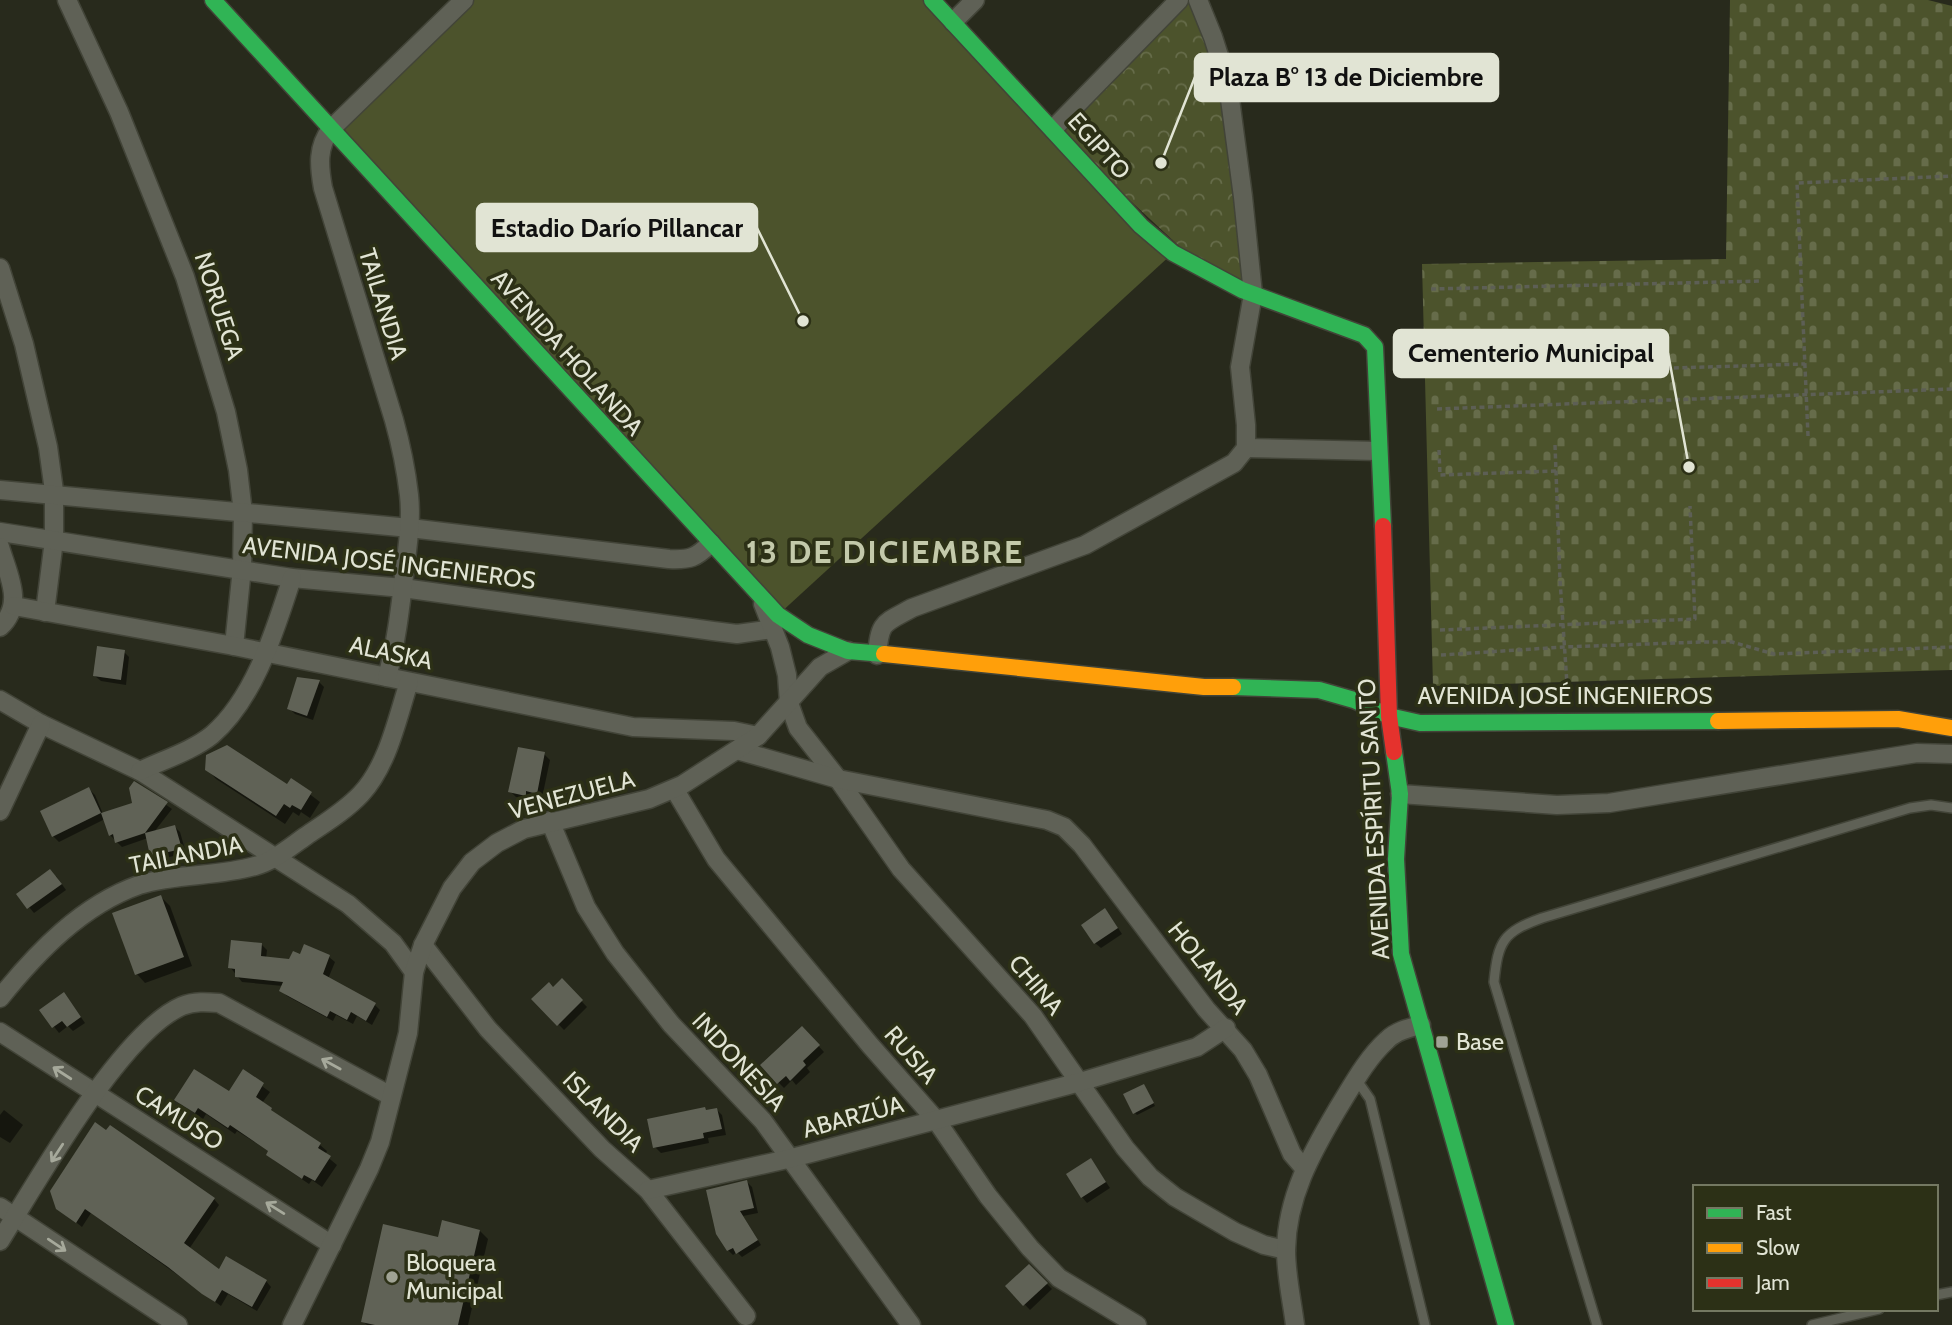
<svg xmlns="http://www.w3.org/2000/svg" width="1952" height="1325" font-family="Cabin,sans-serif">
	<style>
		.cemetery { fill: url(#cemetery-stones) }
		.park { fill: url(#park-crowns) }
		.pitch { fill: #4c532c }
		.shadow { fill: #0007 }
		.building { fill: #606256 }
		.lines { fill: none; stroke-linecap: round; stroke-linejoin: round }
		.lane-casing { stroke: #424438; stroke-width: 12 }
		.street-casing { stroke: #424438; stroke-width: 21 }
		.fast-casing { stroke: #424438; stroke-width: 19 }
		.slow-casing { stroke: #424438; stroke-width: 19 }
		.jam-casing { stroke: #424438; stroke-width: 19 }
		.path { stroke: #5d5f55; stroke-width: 3.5; stroke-dasharray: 5 3.5; stroke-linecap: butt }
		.lane { stroke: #5f6156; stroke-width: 9 }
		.street { stroke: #5f6156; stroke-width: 18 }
		.fast { stroke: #30b455; stroke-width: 16 }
		.slow { stroke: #ff9f0a; stroke-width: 16 }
		.jam { stroke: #e5322d; stroke-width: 16 }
		.oneway { stroke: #a6a99b }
		.poi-dot { fill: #a0a394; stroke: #2c3016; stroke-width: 2.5 }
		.labels { text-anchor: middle; stroke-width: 7; stroke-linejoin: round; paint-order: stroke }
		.street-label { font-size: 24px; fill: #e1e4d4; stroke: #2c3016 }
		.poi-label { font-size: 24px; fill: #e1e4d4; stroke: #2c3016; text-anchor: start }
		.district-label { font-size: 32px; font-weight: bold; letter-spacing: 2px; fill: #c3c9aa; stroke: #2c3016 }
		.leader { fill: none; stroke: #e1e4d4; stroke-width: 2.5 }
		.callout-dot { fill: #e1e4d4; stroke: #2c3016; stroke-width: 2.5 }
		.callout { fill: #e1e4d4; stroke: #e1e4d4; stroke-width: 2.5 }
		.callout-label { font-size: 26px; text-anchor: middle; font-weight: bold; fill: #111 }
	</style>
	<defs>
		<pattern id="cemetery-stones" width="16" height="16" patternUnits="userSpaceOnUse" patternTransform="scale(1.75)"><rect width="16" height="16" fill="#4c532c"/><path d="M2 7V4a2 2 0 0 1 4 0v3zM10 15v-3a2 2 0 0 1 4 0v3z" fill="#666c4a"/></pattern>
		<pattern id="park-crowns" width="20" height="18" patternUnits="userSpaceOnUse" patternTransform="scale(1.75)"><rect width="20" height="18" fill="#4c532c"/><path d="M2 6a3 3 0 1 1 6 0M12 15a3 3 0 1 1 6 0" fill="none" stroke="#666c4a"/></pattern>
	</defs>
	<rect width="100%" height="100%" fill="#282a1c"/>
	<path class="cemetery" d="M1730 0H1928L1952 6V670L1433 686 1422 264 1726 259Z"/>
	<path class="park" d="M1179 0H1198L1213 37 1253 294 1207 272 1053 129Z"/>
	<path class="pitch" d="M464 0H932L1173 253 778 615 331 129Z"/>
	<g class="shadow">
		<path d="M124 652 129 657 126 685 101 681 95 676Z"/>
		<path d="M319 682 324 687 313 720 295 714 289 708Z"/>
		<path d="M544 754 550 760 542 798 531 796V800L516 797 510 791Z"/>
		<path d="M207 769 288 787 291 780 320 802 310 818 301 812 299 816 293 812 285 824 216 779Z"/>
		<path d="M135 783 172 809 154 832 175 827 180 832 186 853 157 860 152 855 148 838 122 847 110 835 105 819 59 842 53 836 42 812 89 789 95 795 103 814 134 804Z"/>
		<path d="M56 876 66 890 34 913 19 895Z"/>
		<path d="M161 897 170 906 192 966 145 983 137 974Z"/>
		<path d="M1110 916 1122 934 1101 948 1095 943Z"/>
		<path d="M262 945 267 950 266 959 291 961 329 957 335 962 328 979 374 1004 380 1010 372 1025 357 1016 353 1024 336 1015 333 1021 287 996 281 990 283 986 242 982 230 967Z"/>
		<path d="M562 981 587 1007 564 1030 534 999 553 989Z"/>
		<path d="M69 1000 85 1023 73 1031 68 1026 59 1033 41 1010Z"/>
		<path d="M802 1028 824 1052 807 1068 810 1072 796 1085 792 1080 784 1088 762 1066Z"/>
		<path d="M243 1072 270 1092 262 1103 278 1117 320 1145 327 1151 325 1155 337 1165 322 1187 312 1180 309 1184 275 1161 268 1155 270 1152 237 1131 235 1134 206 1114 203 1119 176 1099 229 1093Z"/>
		<path d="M1144 1086 1155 1106 1137 1115 1135 1113Z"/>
		<path d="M4 1110 23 1125 10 1143 0 1137V1115Z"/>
		<path d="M717 1110 722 1115 726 1135 708 1138 709 1143 661 1153 655 1147 707 1112Z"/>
		<path d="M1091 1160 1110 1188 1087 1203 1082 1197Z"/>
		<path d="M747 1182 752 1187 758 1213 743 1216 761 1245 742 1257 737 1252 733 1255 728 1250Z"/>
		<path d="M214 1199 219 1205 189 1249 219 1272 266 1281 271 1287 257 1311 228 1294 221 1306 91 1213 82 1227 58 1208Z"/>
		<path d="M480 1231 488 1239 468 1325H367L363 1321 439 1239Z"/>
		<path d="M1029 1266 1052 1289 1030 1310 1008 1287Z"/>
	</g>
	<g class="building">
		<path d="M97 646 125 650 121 680 93 676Z"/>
		<path d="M297 677 320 680 307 716 287 709Z"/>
		<path d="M227 745 287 784 291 778 312 792 301 810 292 805 290 808 284 804 276 816 205 770 206 755Z"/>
		<path d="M518 747 545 752 537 794 526 791V796L508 792Z"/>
		<path d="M134 781 168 802 145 833 175 825 182 849 150 856 145 833 115 843 113 834 109 836 101 813 132 803 129 788Z"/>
		<path d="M89 787 101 813 52 837 40 811Z"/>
		<path d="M50 869 62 884 27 909 16 894Z"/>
		<path d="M161 895 184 957 135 975 112 913Z"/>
		<path d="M1105 908 1118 928 1094 944 1081 925Z"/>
		<path d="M231 940 262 943 261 956 289 959 293 951 300 954 304 944 330 955 323 974 376 1003 366 1021 351 1012 347 1020 330 1011 327 1017 279 991 283 982 235 977V969L228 968Z"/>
		<path d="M562 978 583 1000 557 1026 531 999 549 982 553 987Z"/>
		<path d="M64 992 81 1017 67 1027 62 1021 52 1028 39 1010Z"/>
		<path d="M802 1026 820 1045 803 1061 806 1065 790 1081 786 1076 777 1084 760 1065Z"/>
		<path d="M194 1069 229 1091 243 1069 264 1083 256 1097 272 1108 271 1110 321 1143 318 1148 331 1156 315 1181 304 1175 302 1179 266 1155 268 1151 230 1125 228 1128 198 1108 195 1113 174 1100Z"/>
		<path d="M1144 1084 1154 1103 1133 1114 1123 1094Z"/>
		<path d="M705 1107 706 1110 717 1108 722 1129 703 1133 704 1138 653 1148 647 1119Z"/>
		<path d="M95 1122 106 1130 110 1125 215 1198 184 1243 219 1269 226 1256 267 1280 252 1307 222 1290 215 1302 202 1294 168 1267 85 1209 76 1223 56 1209 50 1191Z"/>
		<path d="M1091 1158 1106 1182 1081 1198 1066 1174Z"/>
		<path d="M747 1180 754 1208 740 1211 758 1240 736 1254 733 1248 727 1251 716 1234 706 1190Z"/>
		<path d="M442 1220 480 1230 458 1325H375L361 1322 383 1224 438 1237Z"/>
		<path d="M1029 1264 1048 1283 1023 1306 1005 1286Z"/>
	</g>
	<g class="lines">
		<g class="lane-casing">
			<g id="lane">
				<path d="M1356 1079 1370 1099 1425 1325"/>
				<path d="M1936 1295 1952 1292"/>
				<path d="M1597 1325 1494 982C1498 941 1503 932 1542 918L1910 808 1931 805 1952 808"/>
				<path d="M1812 1325 1879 1309"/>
			</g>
		</g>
		<g class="street-casing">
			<g id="street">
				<path d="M67 0 119 112 185 277 226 412 238 470 243 513 242 568 234 646"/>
				<path d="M953 22 975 0"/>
				<path d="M1053 129 1179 0"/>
				<path d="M0 268 24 344 48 447 54 491V540L45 612"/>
				<path d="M1246 448 1378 451"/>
				<path d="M0 490 410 528 669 559C690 560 696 558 711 543"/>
				<path d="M0 532 292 578 403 588 713 631 737 634 773 629"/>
				<path d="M0 547C8 575 25 604 0 627"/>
				<path d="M763 604 780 647 787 675 789 703 798 728 838 779 901 869 1033 1016 1125 1148 1150 1177 1175 1197 1235 1232 1264 1245 1286 1250"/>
				<path d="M14 606 234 646 633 727 734 731 758 736"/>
				<path d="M877 655C880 621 883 624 912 608L1085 545 1234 463 1246 448V425L1240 367 1253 294 1243 197 1228 84 1213 37 1198 0"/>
				<path d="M387 677C396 644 400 610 404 576 407 549 412 522 409 495 406 469 401 445 394 420L323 188C319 166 317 147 331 129L464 0"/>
				<path d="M0 700 41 724 140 771 348 904 393 943 414 972"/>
				<path d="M737 750 838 779 1047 820 1064 827 1082 845 1206 1009 1243 1050 1258 1075 1292 1154 1304 1168"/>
				<path d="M140 771C163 760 192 751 212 735 255 698 275 630 292 578"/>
				<path d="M675 790 716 859 870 1045 936 1120 988 1196 1030 1248 1059 1278 1137 1325"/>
				<path d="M1400 794 1557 805 1609 803 1917 753 1952 754"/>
				<path d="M0 811 41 724"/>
				<path d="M550 821 586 907 615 953 671 1024 763 1121 911 1325"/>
				<path d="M423 945 488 1029 602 1149 648 1190 746 1316"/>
				<path d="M0 998C37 952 82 905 139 885 177 873 217 877 255 866 274 861 290 847 306 836 325 823 345 811 361 794 388 765 397 719 409 682"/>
				<path d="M0 1032 332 1245"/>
				<path d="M648 1190 792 1158 1080 1082 1197 1047 1226 1028"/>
				<path d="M0 1207 178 1325"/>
				<path d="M0 1241C37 1182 121 1032 182 1006 194 1001 207 1002 219 1003L391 1096"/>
				<path d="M292 1325 369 1169 380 1142 408 1033 414 972 423 945 452 888 472 862 497 843 524 829 649 799 682 785 758 736 820 667 848 651"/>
				<path d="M1295 1325C1292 1301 1286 1275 1286 1250 1287 1197 1311 1154 1337 1110 1352 1086 1366 1059 1387 1040 1396 1031 1409 1028 1421 1025"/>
			</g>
		</g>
		<g class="fast-casing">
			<g id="fast">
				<path d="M213 0 778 615 808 635 848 651 884 654"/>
				<path d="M932 0 1141 226 1173 253 1242 290 1364 335 1375 347 1383 526"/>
				<path d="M1233 687 1319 690 1354 700 1389 716 1420 723 1718 721"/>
				<path d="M1394 752 1400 794 1396 859 1401 954 1506 1325"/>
			</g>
		</g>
		<g class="slow-casing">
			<g id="slow">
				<path d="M884 654 1204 687H1233"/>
				<path d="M1718 721 1898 719 1952 728"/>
			</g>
		</g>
		<g class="jam-casing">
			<path id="jam" d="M1383 526 1389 716 1394 752"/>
		</g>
		<g class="path">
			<path d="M1431 289 1762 281"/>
			<path d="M1436 375 1805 364"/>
			<path d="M1437 409 1952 389"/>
			<path d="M1808 436 1797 183 1952 176"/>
			<path d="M1555 445 1560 580 1568 699"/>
			<path d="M1439 450 1440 475 1556 471"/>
			<path d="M1440 630 1695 619 1690 506"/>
			<path d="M1441 655 1564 647 1702 642H1732L1774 654 1952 647"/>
		</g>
		<use href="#lane" class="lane"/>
		<use href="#street" class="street"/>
		<use href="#fast" class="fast"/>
		<use href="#slow" class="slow"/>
		<use href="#jam" class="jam"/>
	</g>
	<defs><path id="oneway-shaft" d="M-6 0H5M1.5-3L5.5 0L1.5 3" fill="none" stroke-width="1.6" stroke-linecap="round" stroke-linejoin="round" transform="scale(1.75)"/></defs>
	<g class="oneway">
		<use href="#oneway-shaft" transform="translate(331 1064) rotate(-151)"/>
		<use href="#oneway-shaft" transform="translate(62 1073) rotate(-147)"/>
		<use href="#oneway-shaft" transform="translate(57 1153) rotate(123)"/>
		<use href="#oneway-shaft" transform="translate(275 1208) rotate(-148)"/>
		<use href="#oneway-shaft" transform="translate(57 1245) rotate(34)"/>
	</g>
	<g class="poi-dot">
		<rect x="1435" y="1035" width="14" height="14" rx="3.5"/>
		<circle cx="392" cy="1277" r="7"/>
	</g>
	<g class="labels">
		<g class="street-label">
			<text transform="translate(1099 146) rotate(48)" y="8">EGIPTO</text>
			<text transform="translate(383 304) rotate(73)" y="8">TAILANDIA</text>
			<text transform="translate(219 306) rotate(72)" y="8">NORUEGA</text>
			<text transform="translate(567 353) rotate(48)" y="8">AVENIDA HOLANDA</text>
			<text transform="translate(389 563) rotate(7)" y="8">AVENIDA JOSÉ INGENIEROS</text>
			<text transform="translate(391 653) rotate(12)" y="8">ALASKA</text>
			<text x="1565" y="704">AVENIDA JOSÉ INGENIEROS</text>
			<text transform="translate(572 795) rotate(-15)" y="8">VENEZUELA</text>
			<text transform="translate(1374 819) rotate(-93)" y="8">AVENIDA ESPÍRITU SANTO</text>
			<text transform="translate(186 855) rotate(-11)" y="8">TAILANDIA</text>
			<text transform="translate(1208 968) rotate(51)" y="8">HOLANDA</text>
			<text transform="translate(1036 985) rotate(50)" y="8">CHINA</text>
			<text transform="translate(911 1055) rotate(49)" y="8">RUSIA</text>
			<text transform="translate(739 1062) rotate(47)" y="8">INDONESIA</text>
			<text transform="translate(603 1112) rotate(45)" y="8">ISLANDIA</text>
			<text transform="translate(853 1117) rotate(-15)" y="8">ABARZÚA</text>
			<text transform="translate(179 1118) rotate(32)" y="8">CAMUSO</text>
		</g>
		<g class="poi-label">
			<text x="1456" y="1050">Base</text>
			<text x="406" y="1271">Bloquera<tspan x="406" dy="28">Municipal</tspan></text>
		</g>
		<g class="district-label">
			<text x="885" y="563">13 DE DICIEMBRE</text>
		</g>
	</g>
	<path class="leader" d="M1161 163L1195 77M803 321L757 228M1689 467L1668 353"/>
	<g class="callout-dot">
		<circle cx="1161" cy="163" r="7"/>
		<circle cx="803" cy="321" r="7"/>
		<circle cx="1689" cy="467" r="7"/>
	</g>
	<g class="callout">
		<rect x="1195" y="54" width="303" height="47" rx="7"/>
		<rect x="477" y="204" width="280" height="47" rx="7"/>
		<rect x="1394" y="330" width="274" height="47" rx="7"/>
	</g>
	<g class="callout-label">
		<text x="1346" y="86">Plaza B° 13 de Diciembre</text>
		<text x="617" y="237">Estadio Darío Pillancar</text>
		<text x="1531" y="362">Cementerio Municipal</text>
	</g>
	<rect x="1693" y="1185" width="245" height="126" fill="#2c3016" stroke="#747862" stroke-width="2"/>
	<rect x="1707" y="1208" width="35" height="10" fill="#30b455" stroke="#747862" stroke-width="2"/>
	<text x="1756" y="1220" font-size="21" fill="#e1e4d4">Fast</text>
	<rect x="1707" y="1243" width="35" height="10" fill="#ff9f0a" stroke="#747862" stroke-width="2"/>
	<text x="1756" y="1255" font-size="21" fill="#e1e4d4">Slow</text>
	<rect x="1707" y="1278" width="35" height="10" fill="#e5322d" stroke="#747862" stroke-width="2"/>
	<text x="1756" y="1290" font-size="21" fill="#e1e4d4">Jam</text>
</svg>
